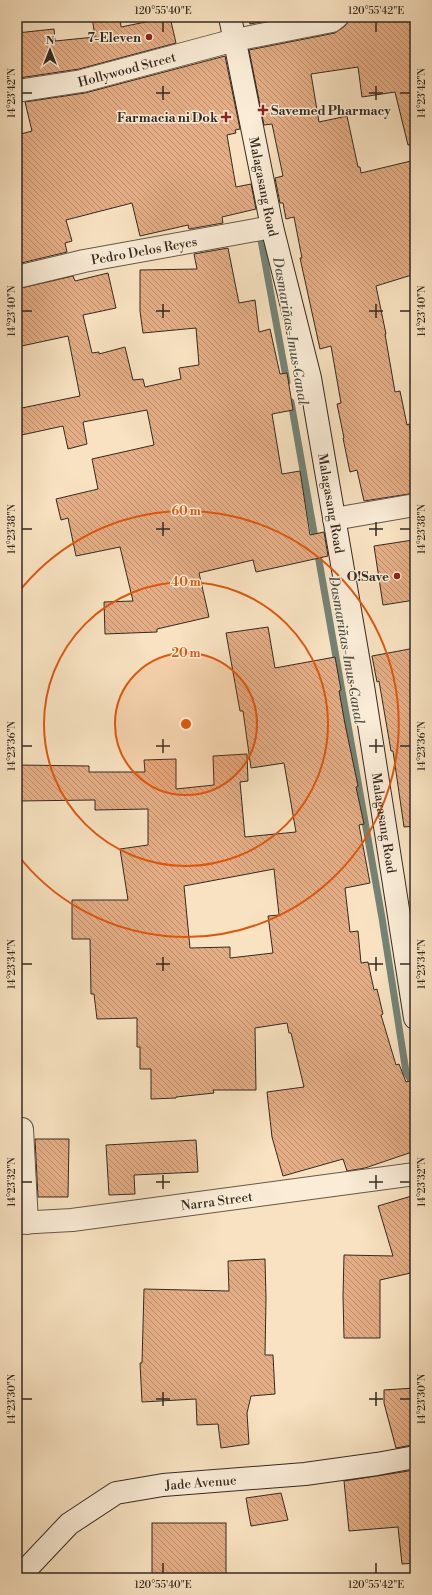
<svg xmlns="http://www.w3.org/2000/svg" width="432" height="1595" font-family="'Libre Bodoni',serif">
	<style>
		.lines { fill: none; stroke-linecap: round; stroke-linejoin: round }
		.stream { stroke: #748375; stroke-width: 7 }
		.building { fill: url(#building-back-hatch); stroke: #342a20; fill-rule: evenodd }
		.street-casing { stroke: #655848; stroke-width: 24 }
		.secondary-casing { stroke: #342a20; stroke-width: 24 }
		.street { stroke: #faecd7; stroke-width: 22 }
		.secondary { stroke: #faecd7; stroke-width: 22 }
		.ticks { fill: none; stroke: #342a20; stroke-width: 1.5 }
		.ring { fill: none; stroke: #df570d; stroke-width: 2 }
		.poi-dot { fill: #8f2418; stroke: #faecd7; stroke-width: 1.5 }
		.labels { text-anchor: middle; stroke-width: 3; stroke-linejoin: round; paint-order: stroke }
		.poi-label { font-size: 13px; font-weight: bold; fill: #342a20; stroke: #faecd7; text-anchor: end }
		.street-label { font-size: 13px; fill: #342a20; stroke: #faecd7 }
		.water-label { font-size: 14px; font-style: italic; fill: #4e4f44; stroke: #faecd7 }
		.centre { fill: #df570d; stroke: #faecd7; stroke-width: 2 }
		.ring-label { font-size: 12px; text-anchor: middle; font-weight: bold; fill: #df570d; stroke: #faecd7; stroke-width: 3; stroke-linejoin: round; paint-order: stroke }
		.neatline { fill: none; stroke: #342a20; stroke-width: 1.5 }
		.ticks-label { font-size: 10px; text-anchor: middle; fill: #342a20 }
	</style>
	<defs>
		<pattern id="building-back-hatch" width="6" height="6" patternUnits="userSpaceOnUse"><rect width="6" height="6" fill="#e4ad85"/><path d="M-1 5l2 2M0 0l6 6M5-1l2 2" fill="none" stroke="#ba8d6c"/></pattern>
	</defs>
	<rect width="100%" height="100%" fill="#f8e2c1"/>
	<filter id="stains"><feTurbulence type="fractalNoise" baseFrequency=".005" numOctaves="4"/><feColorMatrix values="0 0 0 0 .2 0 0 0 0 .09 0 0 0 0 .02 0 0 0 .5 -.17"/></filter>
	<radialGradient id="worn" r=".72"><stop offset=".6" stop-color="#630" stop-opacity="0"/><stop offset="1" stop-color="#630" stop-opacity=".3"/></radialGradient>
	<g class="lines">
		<g class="stream">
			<path d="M261 240 287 382"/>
			<path d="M291 402 382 918 406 1072 415 1087"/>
		</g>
	</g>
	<g class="building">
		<path d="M92 17H120L121 27 170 17 176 43 79 69 19 78 17 69V33L54 29 55 41 95 37Z"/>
		<path d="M249 17H287L250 24Z"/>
		<path d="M349 17H415V144L408 145 395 92 362 97 358 67 311 74 319 122 347 116 358 167H360L361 173 415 160V274L376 286 386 334H385L395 392 400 391 407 425 409 424 415 452V493L364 501 357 470 350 472 343 438H344L337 404 341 403 331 346 320 349 300 258H302L294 217 286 219 283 203H280L275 178 283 176 272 124 264 125 249 50 335 33 345 26 348 22Z"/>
		<path d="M225 56 240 129 235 130 236 133 227 135 236 187 251 184 256 209 222 217 223 223 189 229 188 225 140 236 132 203 66 220 72 241 65 243 67 252 17 264V135L32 131 25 102 85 93Z"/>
		<path d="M228 248 239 303 255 300 259 332 270 329 280 374 287 373 293 410 272 414 282 474 300 471 310 535 324 532 328 556 256 572 253 560 199 573 209 617 157 629V632L105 634 104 602 133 601 120 547 76 556 68 518 61 520 56 499 98 489 92 459 154 445 147 410 83 422 87 444 68 449 63 426 17 436V409L80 396 68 336 17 347V289L73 276 75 281 108 273 116 308 83 315 92 353 99 352V354L125 347 133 380 143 379 145 387 181 379 179 368 199 365 196 328 143 333 140 311V270L197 269 194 254Z"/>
		<path d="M413 540 415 553V600L383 605 374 546Z"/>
		<path d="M268 627 275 668 335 657 341 690 339 691 345 724 358 786 356 787 364 824 359 825 370 883 345 888 350 932 358 931 361 963 368 962 374 990 377 989 383 1014 381 1015 396 1065 399 1064 406 1082 410 1081 415 1092V1151L365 1168 347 1171 343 1159 283 1176 272 1137 267 1092 304 1087 291 1033H289L287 1023 255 1028 256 1090H213L214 1093 176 1097V1098L151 1099V1069H140V1047H137V1018L97 1019 94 994H91L90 939H72V900H128L120 849 148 845V809L95 810V800L17 801V765L89 766V772H145L144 760 176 759V789L214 785 213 756 247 754 248 781 240 782 245 837 296 832 284 763 251 768 243 711H240L226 633ZM274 869 279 915 268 916 273 953 230 958V947L190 948 184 886Z"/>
		<path d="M415 648V826L404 827 393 751H391L379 681 377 682 372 656Z"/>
		<path d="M35 1139H69L68 1197H38Z"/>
		<path d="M196 1140 198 1172 134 1175 135 1194 109 1195 106 1145Z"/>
		<path d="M415 1195V1272L380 1280V1338H344L343 1296 344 1255 393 1256 378 1206Z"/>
		<path d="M265 1259 266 1298 265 1355H273L275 1394 251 1396 247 1413 249 1444 221 1448 218 1424 197 1425 196 1399 142 1402 140 1363H142L144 1289 229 1291 228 1261Z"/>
		<path d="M415 1388V1436H412V1445L396 1448 384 1403V1390Z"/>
		<path d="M415 1470V1563L402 1564 398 1527 349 1531 344 1481Z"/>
		<path d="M281 1493 288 1520 251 1526 246 1498Z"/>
		<rect x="152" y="1523" width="74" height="55"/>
	</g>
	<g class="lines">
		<g class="street-casing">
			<g id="street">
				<path id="s1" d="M17 91 82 81 235 40 332 21 337 17"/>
				<path id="s2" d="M17 277 84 261 272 227"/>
				<path d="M334 519 415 505"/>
				<path d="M17 1129H22L27 1223"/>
				<path id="s3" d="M17 1223 72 1220 415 1174"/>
			</g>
		</g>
		<g class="secondary-casing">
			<g id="secondary">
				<path id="s4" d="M230 17 272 227 310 378 363 686 415 1018"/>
				<path id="s5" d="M18 1578 69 1524 116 1493 163 1485 305 1474 377 1464 415 1457"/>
			</g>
		</g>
		<use href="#street" class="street"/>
		<use href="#secondary" class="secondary"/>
	</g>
	<path class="ticks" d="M163 22V32M376 22V32M163 86V100M376 86V100M22 93H32M156 93H170M369 93H383M400 93H410M163 304V318M376 304V318M22 311H32M156 311H170M369 311H383M400 311H410M163 522V536M376 522V536M22 529H32M156 529H170M369 529H383M400 529H410M163 739V753M376 739V753M22 746H32M156 746H170M369 746H383M400 746H410M163 957V971M376 957V971M22 964H32M156 964H170M369 964H383M400 964H410M163 1175V1189M376 1175V1189M22 1182H32M156 1182H170M369 1182H383M400 1182H410M163 1392V1406M376 1392V1406M22 1399H32M156 1399H170M369 1399H383M400 1399H410M163 1563V1573M376 1563V1573"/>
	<circle cx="186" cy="724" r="71" fill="#df570d" fill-opacity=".12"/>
	<g class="ring">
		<circle cx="186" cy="724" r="71"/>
		<circle cx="186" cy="724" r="142"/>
		<path d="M17 594A213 213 0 1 1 17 854"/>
	</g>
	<g class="poi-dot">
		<circle cx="149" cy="37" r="4"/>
		<path d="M261 104h4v4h4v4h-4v4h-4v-4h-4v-4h4z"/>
		<path d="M224 111h4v4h4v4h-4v4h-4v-4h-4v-4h4z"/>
		<circle cx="397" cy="576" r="4"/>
	</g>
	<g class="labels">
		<g class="poi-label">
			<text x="141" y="42">7-Eleven</text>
			<text x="271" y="115" text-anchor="start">Savemed Pharmacy</text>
			<text x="218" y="122">Farmacia ni Dok</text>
			<text x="389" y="581">O!Save</text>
		</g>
		<g class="street-label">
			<text dy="5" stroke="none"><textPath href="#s1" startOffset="112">Hollywood Street</textPath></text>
			<text dy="5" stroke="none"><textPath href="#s4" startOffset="173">Malagasang Road</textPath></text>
			<text dy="5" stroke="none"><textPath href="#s2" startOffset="130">Pedro Delos Reyes</textPath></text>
			<text dy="5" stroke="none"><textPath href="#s4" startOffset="497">Malagasang Road</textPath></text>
			<text dy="5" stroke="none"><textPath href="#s4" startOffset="821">Malagasang Road</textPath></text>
			<text dy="5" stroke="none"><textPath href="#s3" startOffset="201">Narra Street</textPath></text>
			<text dy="5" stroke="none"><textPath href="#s5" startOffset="216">Jade Avenue</textPath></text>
		</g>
		<g class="water-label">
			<text transform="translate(291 331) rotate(80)" y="5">Dasmariñas-Imus Canal</text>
			<text transform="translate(347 650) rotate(80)" y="5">Dasmariñas-Imus Canal</text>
		</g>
	</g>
	<circle cx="186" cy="724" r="6" class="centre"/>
	<g class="ring-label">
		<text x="186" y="515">60 m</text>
		<text x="186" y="586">40 m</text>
		<text x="186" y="657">20 m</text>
	</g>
	<rect width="432" height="1595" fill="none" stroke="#f8e2c1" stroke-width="44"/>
	<g transform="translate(50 50)" stroke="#faecd7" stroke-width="3" paint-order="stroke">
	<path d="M0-3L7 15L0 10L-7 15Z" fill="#342a20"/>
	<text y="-6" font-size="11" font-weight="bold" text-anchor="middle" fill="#342a20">N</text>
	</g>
	<rect x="22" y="22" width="388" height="1551" class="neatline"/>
	<g class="ticks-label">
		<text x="163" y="14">120°55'40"E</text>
		<text x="376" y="14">120°55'42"E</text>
		<text transform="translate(11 93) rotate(-90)" y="4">14°23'42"N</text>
		<text transform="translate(421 93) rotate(-90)" y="4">14°23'42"N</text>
		<text transform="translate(11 311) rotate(-90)" y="4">14°23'40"N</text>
		<text transform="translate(421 311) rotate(-90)" y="4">14°23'40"N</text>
		<text transform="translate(11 529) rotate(-90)" y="4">14°23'38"N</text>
		<text transform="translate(421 529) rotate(-90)" y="4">14°23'38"N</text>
		<text transform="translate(11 746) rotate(-90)" y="4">14°23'36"N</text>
		<text transform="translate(421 746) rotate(-90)" y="4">14°23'36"N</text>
		<text transform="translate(11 964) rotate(-90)" y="4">14°23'34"N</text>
		<text transform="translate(421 964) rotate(-90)" y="4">14°23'34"N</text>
		<text transform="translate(11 1182) rotate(-90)" y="4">14°23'32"N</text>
		<text transform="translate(421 1182) rotate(-90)" y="4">14°23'32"N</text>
		<text transform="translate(11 1399) rotate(-90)" y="4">14°23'30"N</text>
		<text transform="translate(421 1399) rotate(-90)" y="4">14°23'30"N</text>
		<text x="163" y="1588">120°55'40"E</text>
		<text x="376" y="1588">120°55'42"E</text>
	</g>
	<rect width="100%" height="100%" filter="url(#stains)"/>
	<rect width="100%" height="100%" fill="url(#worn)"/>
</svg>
